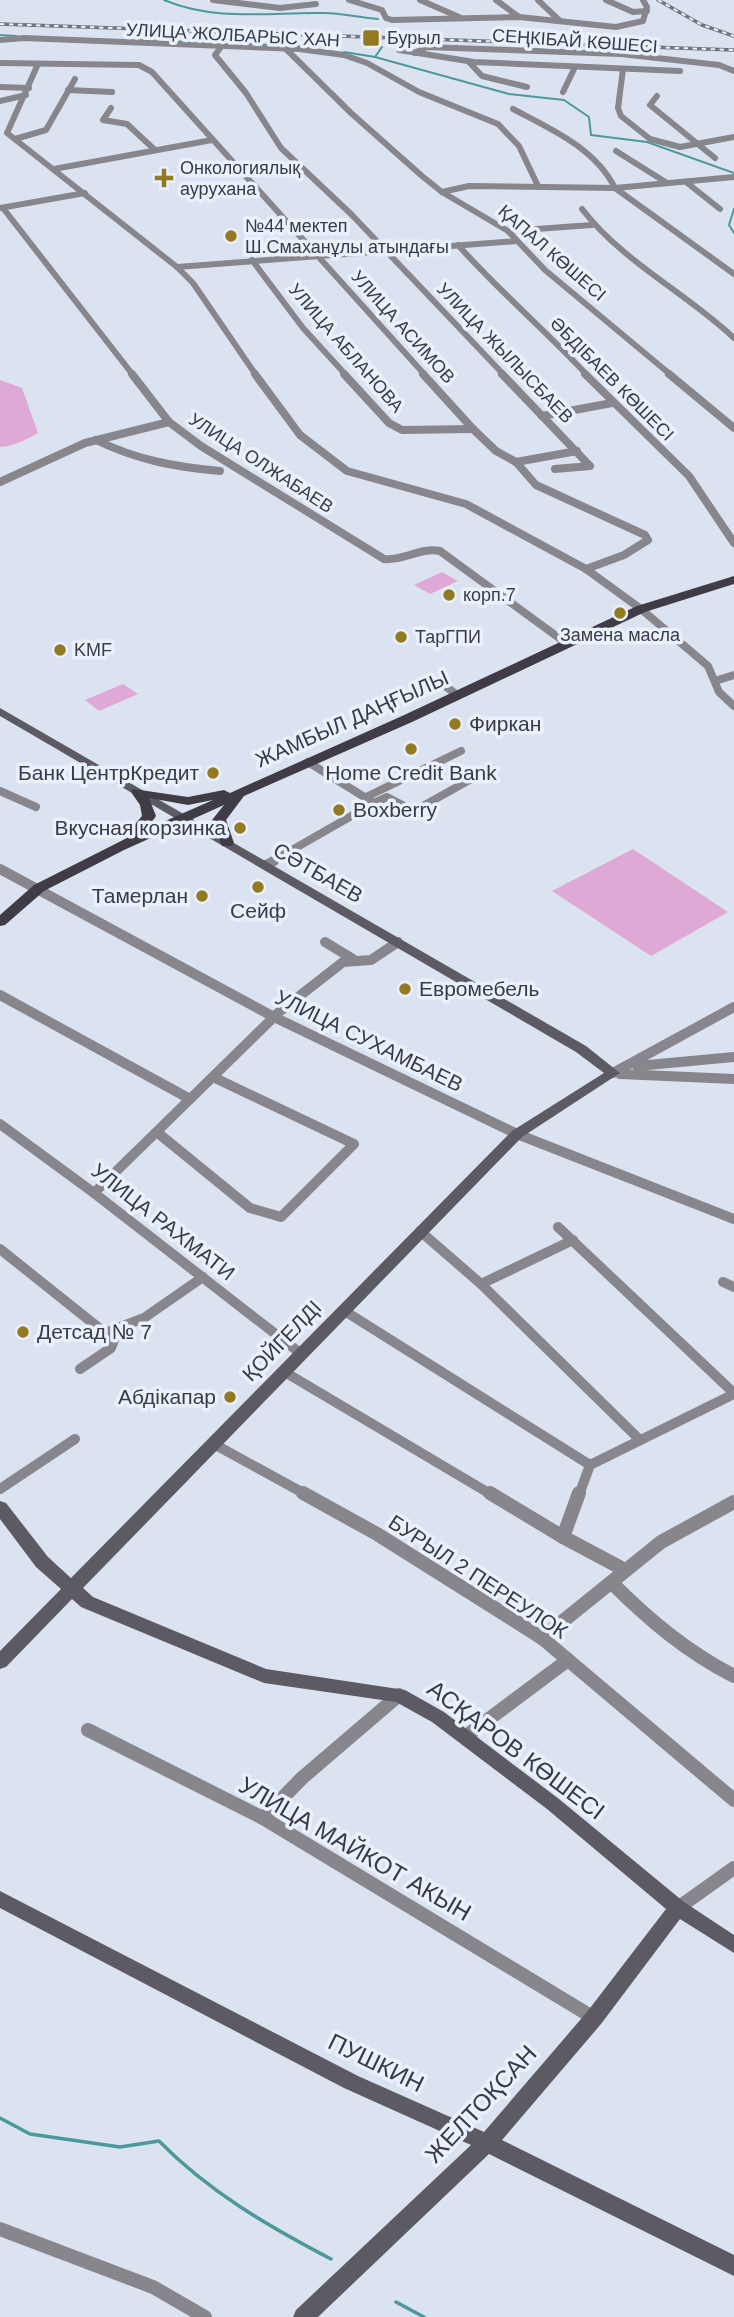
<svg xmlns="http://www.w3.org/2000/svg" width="734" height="2317" font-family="Arial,sans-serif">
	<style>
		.green { fill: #dfa9d6 }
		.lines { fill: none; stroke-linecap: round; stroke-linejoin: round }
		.stream-far1 { stroke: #4c989b; stroke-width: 2 }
		.stream { stroke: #4c989b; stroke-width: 3.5 }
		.street-far3 { stroke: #87868c; stroke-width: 6 }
		.street-far2 { stroke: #87868c; stroke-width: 8 }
		.street-far1 { stroke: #87868c; stroke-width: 10 }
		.street { stroke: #87868c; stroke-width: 14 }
		.secondary { fill: #5c5a62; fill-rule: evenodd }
		.primary { fill: #3f3c46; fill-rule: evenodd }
		.rail-casing { stroke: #70747c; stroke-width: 3.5 }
		.rail { stroke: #e9f0fe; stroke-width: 2; stroke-dasharray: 4.5; stroke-linecap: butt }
		.poi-dot { fill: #927a20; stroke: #e9f0fe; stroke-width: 2.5 }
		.labels { text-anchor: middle; stroke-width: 7; stroke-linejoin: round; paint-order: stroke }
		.far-street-label { font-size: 18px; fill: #3a3c42; stroke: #e9f0fe }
		.far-poi-label { font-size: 18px; fill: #3a3c42; stroke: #e9f0fe; text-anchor: start }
		.street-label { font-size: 21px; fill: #3a3c42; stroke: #e9f0fe }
		.poi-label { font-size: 21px; fill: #3a3c42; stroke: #e9f0fe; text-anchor: start }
		.near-street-label { font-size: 24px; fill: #3a3c42; stroke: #e9f0fe }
	</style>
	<rect width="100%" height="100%" fill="#dce3f0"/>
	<g class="green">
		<path d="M0 380 22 388 38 433C26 440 14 446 0 447Z"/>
		<path d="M442 572 458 581 430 594 414 585Z"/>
		<path d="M123 684 138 694 99 711 85 700Z"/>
		<path d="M633 849 728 912 651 956 552 891Z"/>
	</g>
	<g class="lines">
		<g class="stream-far1">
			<path d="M164 0C217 22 269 12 324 13 342 13 360 18 378 19"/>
			<path d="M0 35 16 36"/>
			<path d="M138 40 300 46"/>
			<path d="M344 52 375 57 509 94 564 100 589 117 591 135 647 142 734 173"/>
			<path d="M375 57 382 47"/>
			<path d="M734 209 729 225 734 233"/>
		</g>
		<g class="stream">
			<path d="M0 2118 30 2134 120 2147 159 2141C209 2192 268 2226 331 2259"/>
			<path d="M396 2302 424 2317"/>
		</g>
		<g class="street-far3">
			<path d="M213 0 280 8 316 4"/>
			<path d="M349 0 382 10 386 18 392 20 519 17 616 27 643 21 647 7 643 0"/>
			<path d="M420 0 459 17"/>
			<path d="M496 0 519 17"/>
			<path d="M538 0 560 21"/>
			<path d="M606 0 633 12 647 11"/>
			<path d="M0 40 24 38 299 49 344 55 367 63 419 92 498 124 519 146 538 186"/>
			<path d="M221 47 215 55 246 93 281 148 352 215 504 375"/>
			<path d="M286 49 351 113 422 176 442 192 508 231 545 270 671 375"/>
			<path d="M399 50 474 62 680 71"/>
			<path d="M415 53 426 47 621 54 719 65 734 71"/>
			<path d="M469 62 482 76 527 87"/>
			<path d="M0 63 139 65 152 72 425 375"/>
			<path d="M38 64 7 133 177 267 193 283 256 375"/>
			<path d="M623 69 618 108 621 116 650 139 680 147 734 137"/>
			<path d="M0 87 29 88"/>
			<path d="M68 90 112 92"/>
			<path d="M563 92 575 67"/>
			<path d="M657 96 650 105 715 158"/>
			<path d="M0 101 26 95"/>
			<path d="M111 108 103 120 127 124 155 150"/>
			<path d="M513 109C551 129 595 148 615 188L734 274"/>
			<path d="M15 139 46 130 75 79"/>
			<path d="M616 151 667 183"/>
			<path d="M54 169 212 140"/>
			<path d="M686 182 720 209"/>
			<path d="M442 192 469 186 615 188 734 177"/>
			<path d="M0 208 85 193"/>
			<path d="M3 208 133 375"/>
			<path d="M582 209C624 263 685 292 734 338"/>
			<path d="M508 231 592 225"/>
			<path d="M458 245C499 291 545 330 587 375"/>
			<path d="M252 260 303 328 346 375"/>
			<path d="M177 267 517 241"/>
		</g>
		<g class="street-far2">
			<path d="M132 374 169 422 201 446 384 559C404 561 420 547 440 551L566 643"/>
			<path d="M255 374 300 435 347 471 466 504 586 569 641 609 708 666 719 692 734 706"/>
			<path d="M344 374 389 423 402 430 473 429"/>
			<path d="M423 374 473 429 496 451 516 462 536 485 645 535 648 540 624 555 586 569"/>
			<path d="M502 374 590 466 555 469"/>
			<path d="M585 374 689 476 734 543"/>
			<path d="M669 374 734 428"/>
			<path d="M542 416 612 403"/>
			<path d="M96 440C137 460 175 467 220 471"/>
			<path d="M516 462 577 451"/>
			<path d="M0 482 85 443 169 422"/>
			<path d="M715 681 734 675"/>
			<path d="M440 682 457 695"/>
			<path d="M308 762 374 803 387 797 414 811 491 768"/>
			<path d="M0 791 36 807"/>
			<path d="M364 798 461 751"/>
			<path d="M271 862 374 803"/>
		</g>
		<g class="street-far1">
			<path d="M266 865 274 861"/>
			<path d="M0 869 274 1017 517 1134 734 1219"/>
			<path d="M325 942 353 959"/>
			<path d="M0 995 190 1099"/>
			<path d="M637 1066 734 1057"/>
			<path d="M613 1073 734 1007"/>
			<path d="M620 1074 734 1079"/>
			<path d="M0 1124 94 1193 300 1353"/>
			<path d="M158 1133 250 1208 281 1217 354 1144 215 1078"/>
			<path d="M94 1193 279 1012 343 962 371 960 398 942"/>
			<path d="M558 1227 734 1393"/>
			<path d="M420 1231 481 1284 573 1240"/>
			<path d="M0 1249 114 1340 111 1348 80 1369"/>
			<path d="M723 1282 734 1287"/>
			<path d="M481 1284 639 1439"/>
			<path d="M343 1310 590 1465"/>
			<path d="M105 1333 144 1318 203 1277"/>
			<path d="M283 1371 492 1495"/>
			<path d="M212 1443 307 1495"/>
			<path d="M0 1489 75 1439"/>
			<path d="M579 1495 590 1465 734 1394"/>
		</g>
		<g class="street">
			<path d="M303 1493 377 1534 542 1638 734 1800"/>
			<path d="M490 1493 563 1537"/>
			<path d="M579 1493 563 1537 625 1570"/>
			<path d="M612 1583C649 1620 687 1652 734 1676"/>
			<path d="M542 1638 661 1542 734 1502"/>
			<path d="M88 1730 263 1818 594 2018"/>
			<path d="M465 1737 568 1660"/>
			<path d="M263 1818 302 1778 399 1695"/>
			<path d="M678 1908 734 1868"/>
			<path d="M0 2229 153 2287 205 2317"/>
		</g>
		<path class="secondary" d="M0 708 586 1046 620 1073 522 1137 83 1588 93 1597 266 1669 405 1690 444 1712 559 1799 684 1902 734 1935V1953L680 1919 601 2024 502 2140 734 2255V2276L489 2154 318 2317H293L296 2310 471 2145 344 2088 0 1908V1891L358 2076 484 2132 587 2012 666 1909 547 1809 432 1722 396 1702 264 1683 81 1607 72 1599 6 1667 0 1669V1651L61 1589 36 1567 0 1519V1501L6 1503 48 1557 71 1578 512 1131 604 1073 576 1052 0 716Z"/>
		<path class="primary" d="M734 576V584L645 612 412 722 244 796 226 820 234 843 232 846H222L212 820 224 805 124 850 44 891 5 925 0 926V915L34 885 127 838 125 836 142 816 140 805 131 792 133 789 188 797 224 790 230 793 402 716 637 606ZM149 798 188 805 213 800 147 829 156 816Z"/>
		<g class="rail-casing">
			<g id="rail">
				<path d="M658 0 702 25 734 36"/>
				<path d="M0 24 734 50"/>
			</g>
		</g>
		<use href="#rail" class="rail"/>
	</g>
	<g class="poi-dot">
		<rect x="362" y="29" width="18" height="18" rx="3.5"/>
		<path d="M160.5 167.5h7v7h7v7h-7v7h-7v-7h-7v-7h7z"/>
		<circle cx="231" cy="236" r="7"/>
		<circle cx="449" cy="595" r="7"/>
		<circle cx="620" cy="613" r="7"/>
		<circle cx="401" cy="637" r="7"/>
		<circle cx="60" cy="650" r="7"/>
		<circle cx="455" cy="724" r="7"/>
		<circle cx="411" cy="749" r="7"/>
		<circle cx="213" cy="773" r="7"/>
		<circle cx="339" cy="810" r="7"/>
		<circle cx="240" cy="828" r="7"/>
		<circle cx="258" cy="887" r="7"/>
		<circle cx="202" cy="896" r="7"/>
		<circle cx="405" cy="989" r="7"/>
		<circle cx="23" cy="1332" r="7"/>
		<circle cx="230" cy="1397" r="7"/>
	</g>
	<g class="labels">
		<g class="far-street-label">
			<text transform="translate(233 35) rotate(3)" y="6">УЛИЦА ЖОЛБАРЫС ХАН</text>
			<text transform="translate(575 41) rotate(4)" y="6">СЕҢКІБАЙ КӨШЕСІ</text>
			<text transform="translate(552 253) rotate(41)" y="6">ҚАПАЛ КӨШЕСІ</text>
			<text transform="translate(403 327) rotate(48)" y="6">УЛИЦА АСИМОВ</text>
			<text transform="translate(346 348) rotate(49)" y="6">УЛИЦА АБЛАНОВА</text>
			<text transform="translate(505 353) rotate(46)" y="6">УЛИЦА ЖЫЛЫСБАЕВ</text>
			<text transform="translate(612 379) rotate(45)" y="6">ӘБДІБАЕВ КӨШЕСІ</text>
			<text transform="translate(261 463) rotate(33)" y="6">УЛИЦА ОЛЖАБАЕВ</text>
		</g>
		<g class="far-poi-label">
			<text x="387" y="44">Бурыл</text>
			<text x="180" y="174">Онкологиялық<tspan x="180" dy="21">аурухана</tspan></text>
			<text x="245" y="232">№44 мектеп<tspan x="245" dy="21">Ш.Смаханұлы атындағы</tspan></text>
			<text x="463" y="601">корп.7</text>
			<text x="620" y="641" text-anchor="middle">Замена масла</text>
			<text x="415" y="643">ТарГПИ</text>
			<text x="74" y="656">KMF</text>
		</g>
		<g class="street-label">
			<text transform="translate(352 719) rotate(-24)" y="7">ЖАМБЫЛ ДАҢҒЫЛЫ</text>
			<text transform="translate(318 873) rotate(30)" y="7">СӘТБАЕВ</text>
			<text transform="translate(369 1041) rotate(26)" y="7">УЛИЦА СУХАМБАЕВ</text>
			<text transform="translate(163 1222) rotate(38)" y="7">УЛИЦА РАХМАТИ</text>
			<text transform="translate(282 1341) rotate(-46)" y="7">ҚОЙГЕЛДІ</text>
			<text transform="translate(478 1577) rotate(33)" y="7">БУРЫЛ 2 ПЕРЕУЛОК</text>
		</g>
		<g class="poi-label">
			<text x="469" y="731">Фиркан</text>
			<text x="199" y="780" text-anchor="end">Банк ЦентрКредит</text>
			<text x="411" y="780" text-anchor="middle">Home Credit Bank</text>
			<text x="353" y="817">Boxberry</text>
			<text x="226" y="835" text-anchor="end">Вкусная корзинка</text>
			<text x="188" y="903" text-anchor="end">Тамерлан</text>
			<text x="258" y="918" text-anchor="middle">Сейф</text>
			<text x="419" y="996">Евромебель</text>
			<text x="37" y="1339">Детсад № 7</text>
			<text x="216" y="1404" text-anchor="end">Абдiкапар</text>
		</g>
		<g class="near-street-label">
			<text transform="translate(516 1750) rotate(37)" y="8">АСҚАРОВ КӨШЕСІ</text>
			<text transform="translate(355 1849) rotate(30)" y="8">УЛИЦА МАЙКОТ АКЫН</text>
			<text transform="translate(376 2063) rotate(26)" y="8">ПУШКИН</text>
			<text transform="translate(481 2104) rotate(-47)" y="8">ЖЕЛТОҚСАН</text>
		</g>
	</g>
</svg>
